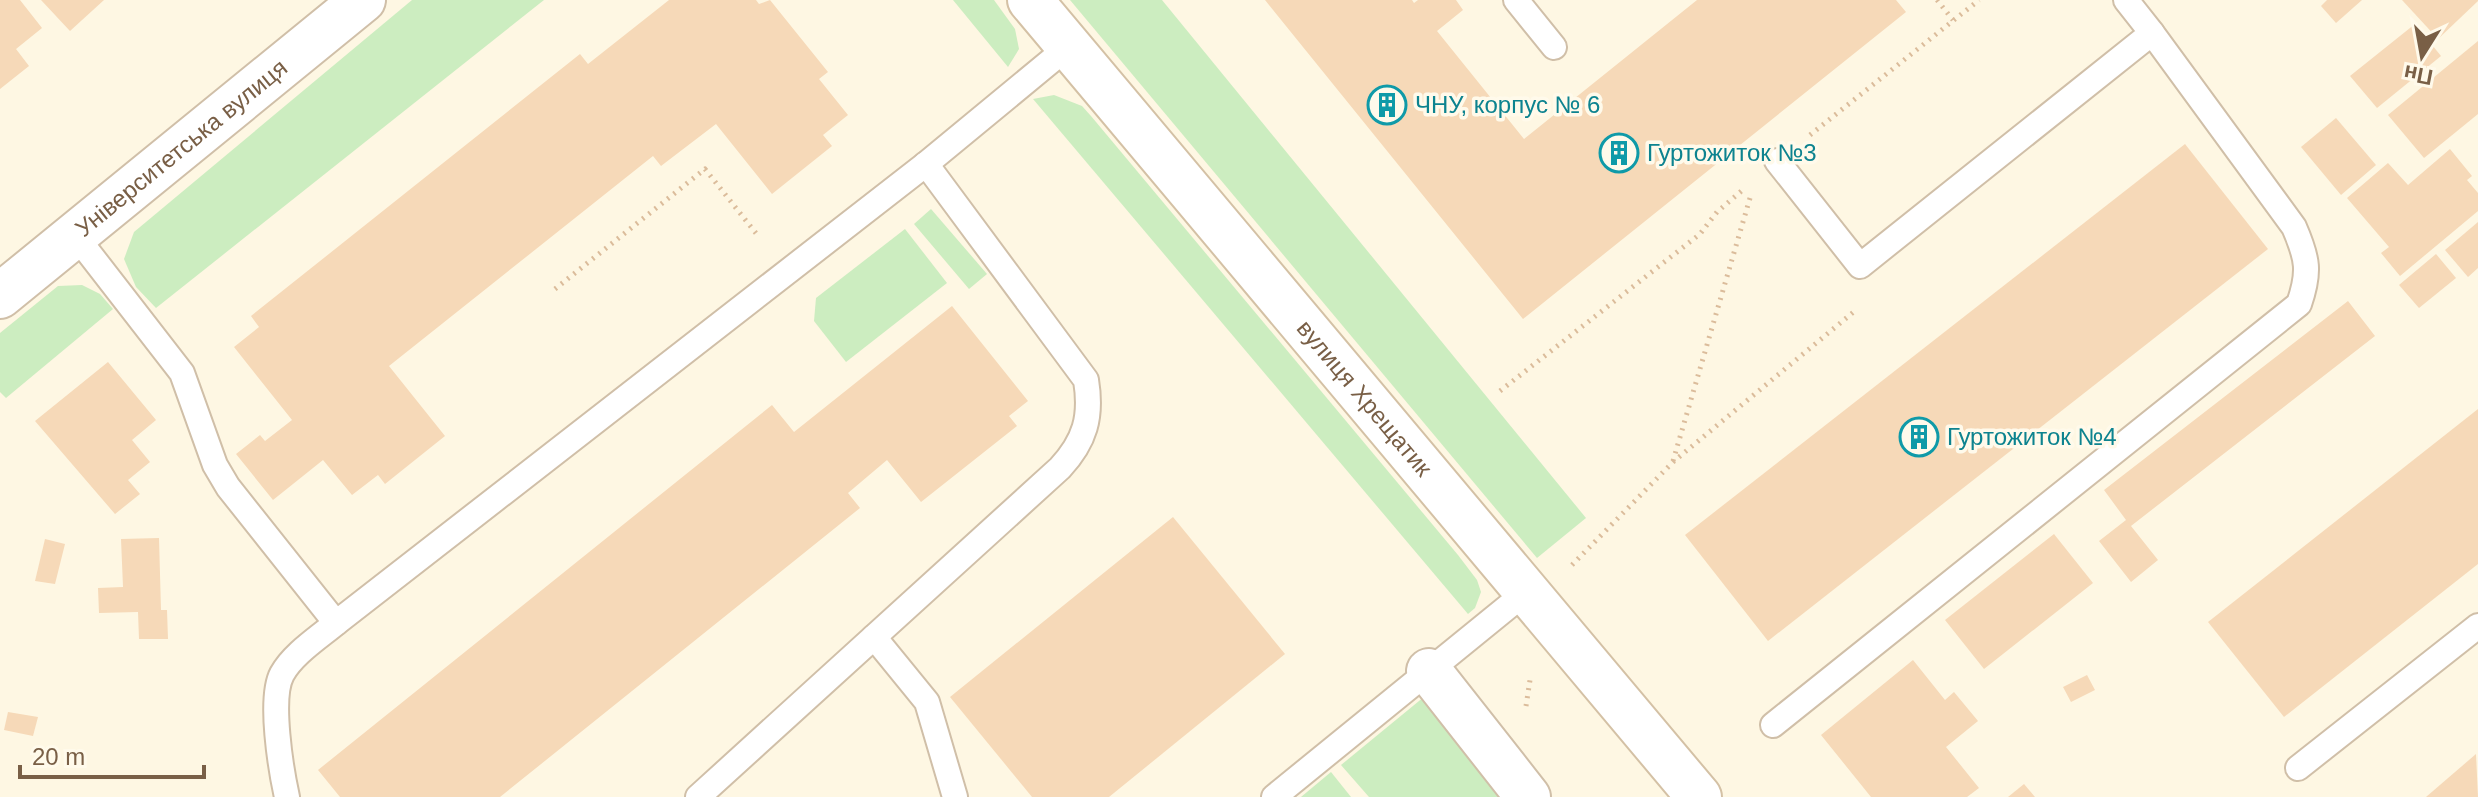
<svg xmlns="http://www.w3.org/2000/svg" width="2478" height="797" font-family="Helvetica,sans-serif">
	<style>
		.green { fill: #ccedc0 }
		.building { fill: #f6d9b8 }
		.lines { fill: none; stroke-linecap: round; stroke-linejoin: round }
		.lane-casing { stroke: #d0bfa8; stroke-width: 28 }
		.street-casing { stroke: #d0bfa8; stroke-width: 48 }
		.secondary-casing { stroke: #d4c1a5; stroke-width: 48 }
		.path { stroke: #dbbc9b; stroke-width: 5; stroke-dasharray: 2 6; stroke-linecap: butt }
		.lane { stroke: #fff; stroke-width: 24 }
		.street { stroke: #fff; stroke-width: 44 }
		.secondary { stroke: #fff; stroke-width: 44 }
		.labels { text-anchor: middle; stroke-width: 7; stroke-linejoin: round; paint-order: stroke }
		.culture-label { font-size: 24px; fill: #0d838f; stroke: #fffaeb; text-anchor: start }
		.street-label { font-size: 24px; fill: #795f46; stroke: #fffaeb }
	</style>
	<rect width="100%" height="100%" fill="#fef7e3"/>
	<g class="green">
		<path d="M412 0H544L156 308 136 287 124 259 134 232Z"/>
		<path d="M953 0H994L1015 29 1019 49 1008 67Z"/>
		<path d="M1070 0H1162L1586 518 1537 558Z"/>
		<path d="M1054 95 1082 106 1091 116 1458 555 1477 580 1481 592 1475 608 1468 614 1033 99Z"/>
		<path d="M931 209 987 274 969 289 914 224Z"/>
		<path d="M905 229 947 283 846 362 814 321 816 298Z"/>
		<path d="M82 285 100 294 113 309 6 398 0 392V333L58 286Z"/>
		<path d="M1430 692 1511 797H1369L1341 765Z"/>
		<path d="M1331 772 1351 797H1301Z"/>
	</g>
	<g class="building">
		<path d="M0 0H20L42 28 16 49 29 66 0 89Z"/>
		<path d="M41 0H104L70 31Z"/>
		<path d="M669 0H756L759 4 770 0 828 72 819 79 848 115 823 135 832 146 772 194 716 124 661 166 653 156 389 366 445 436 385 484 378 475 352 495 323 460 273 500 236 454 260 435 265 441 292 420 234 347 259 327 251 316 580 54 588 64Z"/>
		<path d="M1265 0H1412L1414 3 1418 0H1456L1463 10 1437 31 1524 139 1697 0H1896L1906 12 1523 319Z"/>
		<path d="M2327 0H2362L2336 23 2321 6Z"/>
		<path d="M2402 0H2478V1L2438 39Z"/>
		<path d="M2415 24 2441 56 2377 108 2350 76Z"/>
		<path d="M2478 41V114L2424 158 2388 115Z"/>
		<path d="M2336 118 2376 165 2341 195 2301 147Z"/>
		<path d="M2185 144 2268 249 1768 641 1685 535Z"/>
		<path d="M2450 149 2472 176 2467 180 2478 193V211L2400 276 2381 253 2389 247 2347 198 2388 163 2408 185Z"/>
		<path d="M2478 222V268L2468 277 2445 250Z"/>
		<path d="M2436 254 2456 278 2419 308 2399 285Z"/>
		<path d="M2348 301 2375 336 2131 526 2158 560 2131 582 2099 541 2126 520 2104 490Z"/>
		<path d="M952 306 1028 401 1009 416 1017 426 921 502 887 460 848 493 860 508 500 797H340L318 770 772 405 794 432Z"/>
		<path d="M108 362 156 420 132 440 150 462 128 480 140 494 115 514 35 421Z"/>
		<path d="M2478 409V564L2284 717 2208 622Z"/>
		<path d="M1173 517 1285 654 1109 797H1032L950 697Z"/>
		<path d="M2054 534 2093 583 1984 669 1945 620Z"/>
		<path d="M159 538 161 610H167L168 639H139L138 612 99 613 98 588 123 587 121 539Z"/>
		<path d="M45 539 65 544 55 584 35 581Z"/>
		<path d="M1913 660 1945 700 1954 692 1978 721 1946 747 1979 788 1967 797H1871L1821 735Z"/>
		<path d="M2087 675 2095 690 2071 702 2063 687Z"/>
		<path d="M8 712 38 717 33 736 4 730Z"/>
		<path d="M2476 754 2478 797H2426Z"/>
		<path d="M2024 784 2035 797H2008Z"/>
	</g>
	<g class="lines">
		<g class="lane-casing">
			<g id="lane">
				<path d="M1516 0 1554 47"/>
				<path d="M1777 161 1860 266 2152 33 2126 0"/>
				<path d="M75 235 182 373 215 465 228 487 336 623 926 164 1069 46"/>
				<path d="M874 637 927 702 955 797"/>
				<path d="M1773 725 2299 304C2310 272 2308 259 2294 227L2152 33"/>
				<path d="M2298 768 2478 626"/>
				<path d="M287 797C281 770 269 698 282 674 293 654 318 638 336 623"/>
				<path d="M698 797 1060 468C1085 441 1092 417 1086 380L926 164"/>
				<path d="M1274 797 1526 592"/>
			</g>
		</g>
		<g class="street-casing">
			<g id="street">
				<path id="s1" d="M0 296 363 0"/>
				<path d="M1429 671 1528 797"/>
			</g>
		</g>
		<g class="secondary-casing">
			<g id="secondary">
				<path id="s2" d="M1030 0 1699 797"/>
			</g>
		</g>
		<g class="path">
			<path d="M1937 0 1953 20"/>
			<path d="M1810 135 1979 0"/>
			<path d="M555 289 705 169 759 237"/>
			<path d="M1500 391 1700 234 1717 212 1745 188"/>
			<path d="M1673 461 1750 198"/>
			<path d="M1572 565 1673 462 1856 310"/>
			<path d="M1526 706 1530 680"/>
		</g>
		<use href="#lane" class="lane"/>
		<use href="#street" class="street"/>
		<use href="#secondary" class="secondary"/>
	</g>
	<defs>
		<g id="building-ring" transform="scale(2)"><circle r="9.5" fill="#fffaeb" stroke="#0f9aa8" stroke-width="1.5"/><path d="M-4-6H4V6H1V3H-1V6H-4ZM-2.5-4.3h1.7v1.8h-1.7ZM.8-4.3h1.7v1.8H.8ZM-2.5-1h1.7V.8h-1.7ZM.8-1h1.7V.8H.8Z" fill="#0f9aa8"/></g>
	</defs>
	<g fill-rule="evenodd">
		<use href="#building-ring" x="1387" y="105"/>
		<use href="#building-ring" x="1619" y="153"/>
		<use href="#building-ring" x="1919" y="437"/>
	</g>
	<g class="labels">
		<g class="culture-label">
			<text x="1415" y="113">ЧНУ, корпус № 6</text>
			<text x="1647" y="161">Гуртожиток №3</text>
			<text x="1947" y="445">Гуртожиток №4</text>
		</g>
		<g class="street-label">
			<text dy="8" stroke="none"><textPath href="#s1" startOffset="234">Університетська вулиця</textPath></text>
			<text dy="8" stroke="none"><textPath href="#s2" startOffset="520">вулиця Хрещатик</textPath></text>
		</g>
	</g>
	<g transform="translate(2422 56) rotate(191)" stroke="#fffaeb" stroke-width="6" paint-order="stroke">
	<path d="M0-6L14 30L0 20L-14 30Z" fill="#795f46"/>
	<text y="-12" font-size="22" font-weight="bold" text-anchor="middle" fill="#795f46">Пн</text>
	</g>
	<path d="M20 765v12h184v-12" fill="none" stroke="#795f46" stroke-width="4"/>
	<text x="32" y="765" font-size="24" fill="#795f46" stroke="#fffaeb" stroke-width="6" paint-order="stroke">20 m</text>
</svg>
